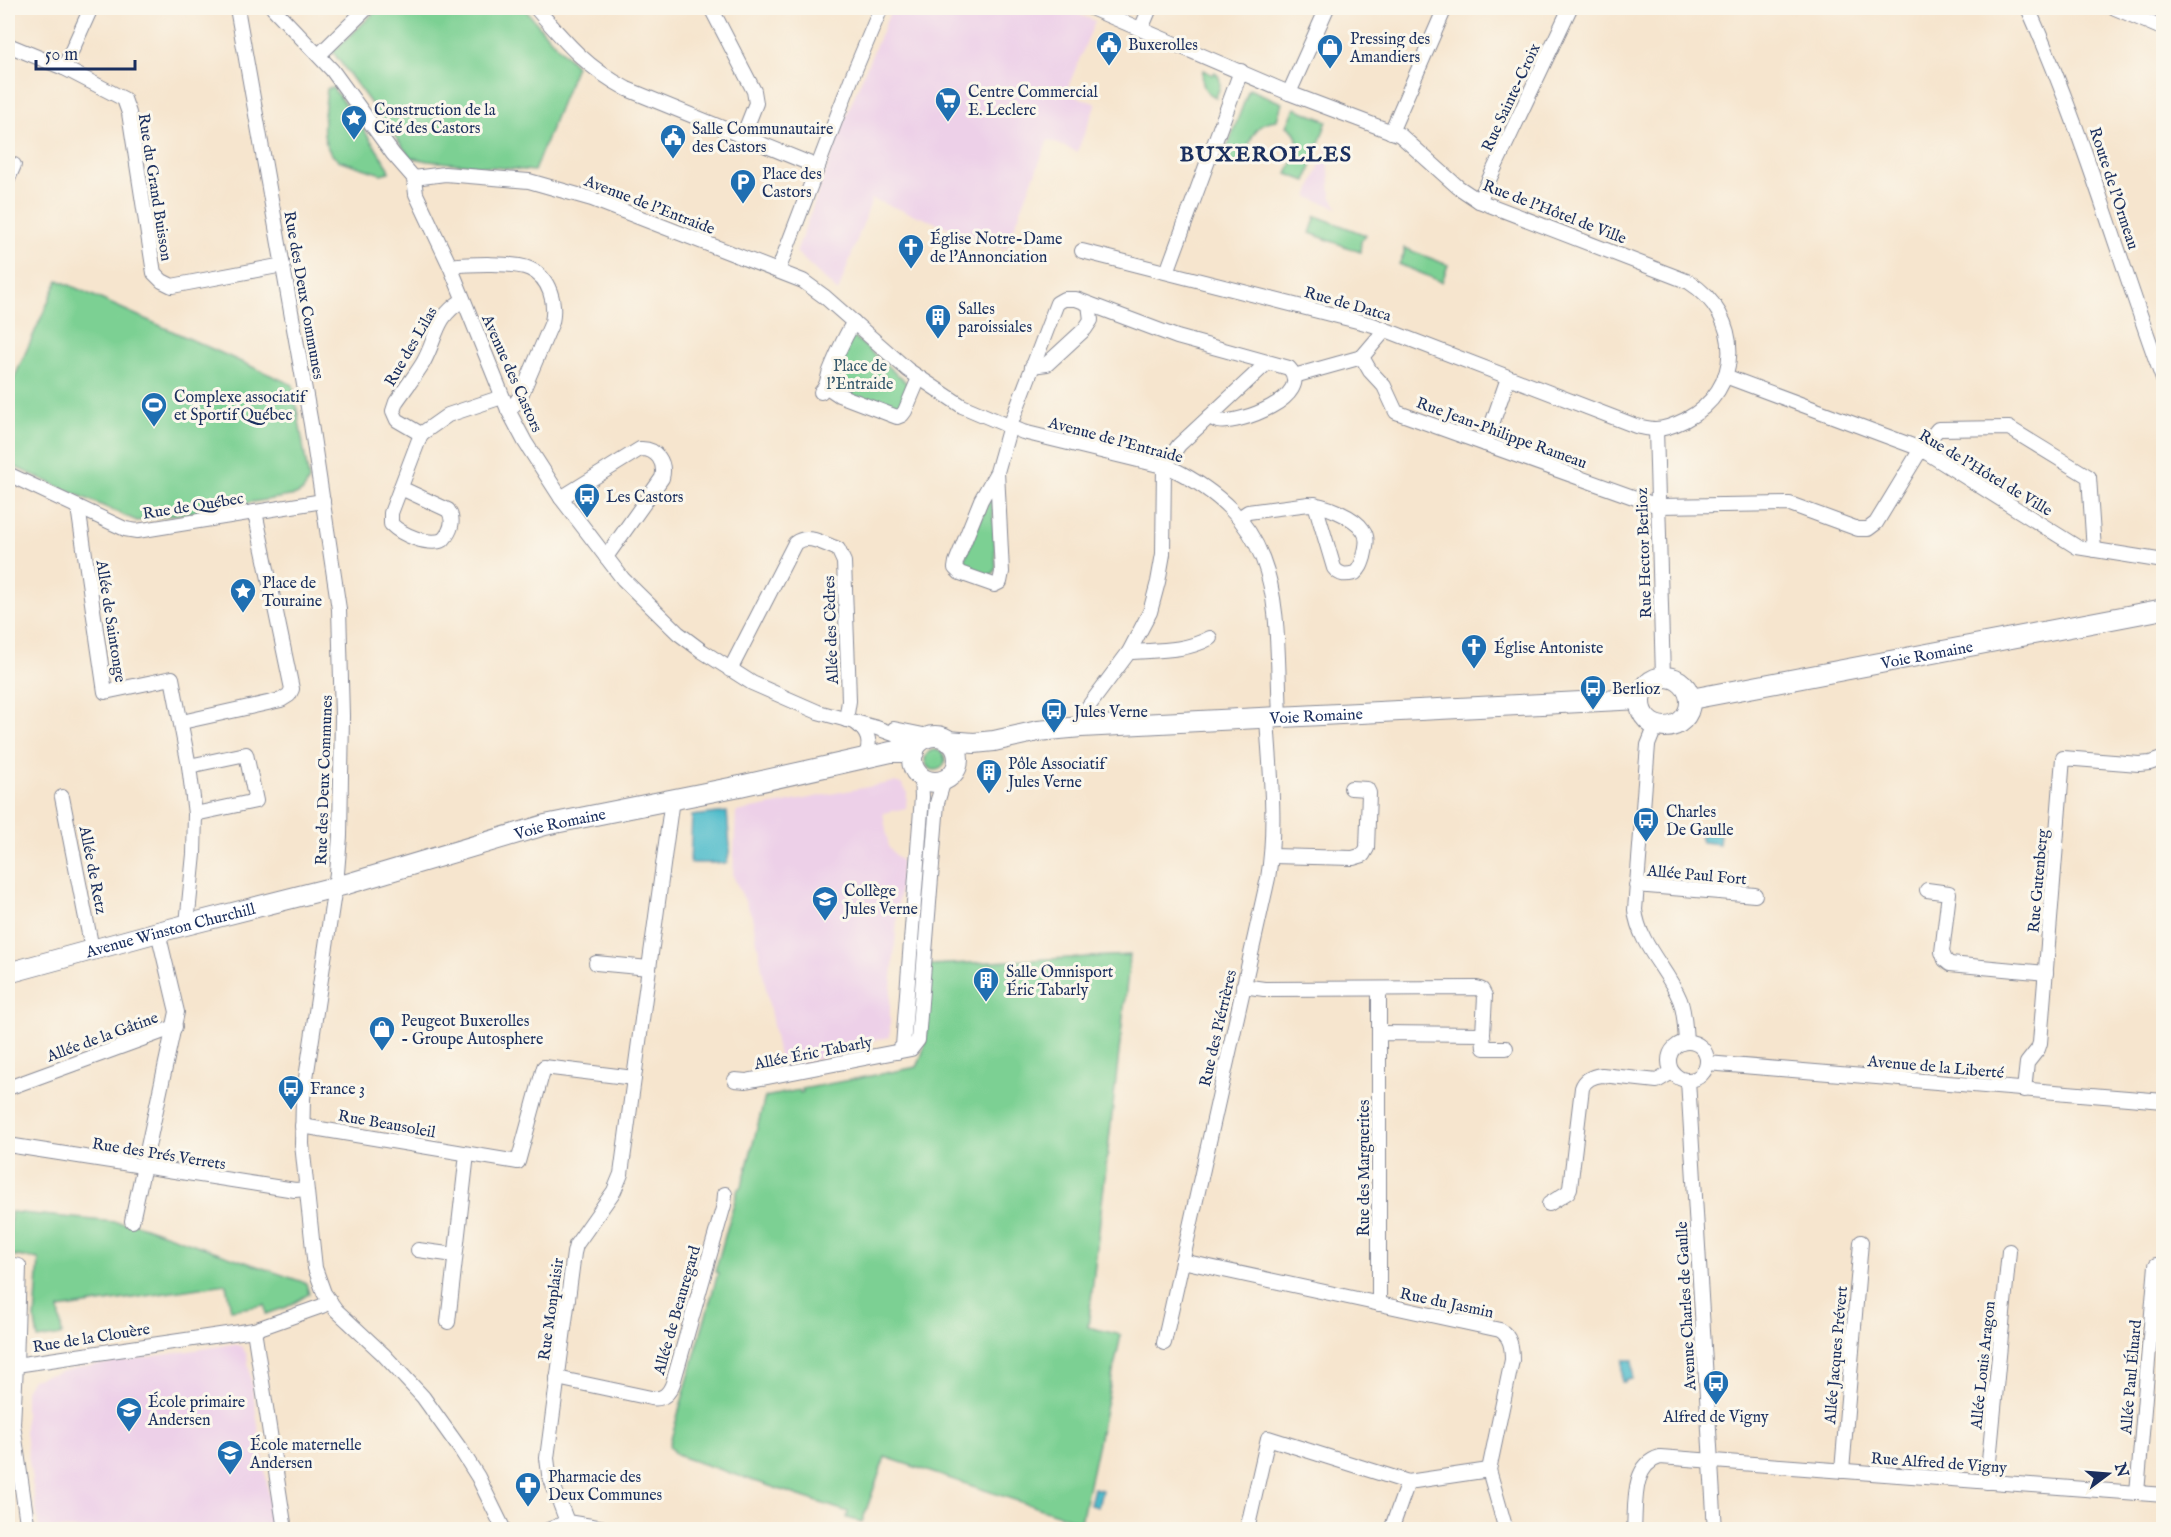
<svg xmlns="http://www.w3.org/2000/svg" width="2171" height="1537" font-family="'IM FELL English',serif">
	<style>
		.built { fill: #edd0e8 }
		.green { fill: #7bd093; stroke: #4b8078; stroke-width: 1.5 }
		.water { fill: #50bccb; stroke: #367694; stroke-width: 1.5 }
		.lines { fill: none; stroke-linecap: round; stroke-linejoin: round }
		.street-casing { stroke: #888a96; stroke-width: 16 }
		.secondary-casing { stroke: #888a96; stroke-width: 22 }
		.street { stroke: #fff; stroke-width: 14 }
		.secondary { stroke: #fff; stroke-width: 20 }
		.labels { text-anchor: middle; stroke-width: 6; stroke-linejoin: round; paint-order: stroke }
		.poi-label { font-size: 16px; fill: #1b2f5e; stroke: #fbf7ec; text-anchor: start }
		.street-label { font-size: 16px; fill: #1b2f5e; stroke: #fbf7ec }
		.park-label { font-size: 16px; fill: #33576b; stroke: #fbf7ec }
		.district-label { font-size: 22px; font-weight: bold; letter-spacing: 1.5px; fill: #1b2f5e; stroke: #fbf7ec }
	</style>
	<rect width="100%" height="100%" fill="#fbf7ec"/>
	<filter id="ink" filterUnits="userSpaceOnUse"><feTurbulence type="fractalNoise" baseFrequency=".0167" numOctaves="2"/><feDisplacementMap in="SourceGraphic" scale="12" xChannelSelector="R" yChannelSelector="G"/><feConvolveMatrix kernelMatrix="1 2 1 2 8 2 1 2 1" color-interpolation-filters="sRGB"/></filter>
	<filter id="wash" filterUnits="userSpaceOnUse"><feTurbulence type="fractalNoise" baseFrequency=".008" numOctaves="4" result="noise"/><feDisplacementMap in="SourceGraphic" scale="24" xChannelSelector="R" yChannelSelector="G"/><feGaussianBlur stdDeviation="1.35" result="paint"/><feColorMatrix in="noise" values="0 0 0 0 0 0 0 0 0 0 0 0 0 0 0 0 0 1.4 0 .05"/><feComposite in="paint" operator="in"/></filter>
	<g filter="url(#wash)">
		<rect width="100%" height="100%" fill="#f6e5ce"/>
		<g class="built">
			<path d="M892 8H1063L1095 21 1066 92 1096 104 1077 152 1048 140 1006 249 872 199 838 292 796 252 853 99Z"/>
			<path d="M1327 145 1331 196 1338 208 1308 197Z"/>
			<path d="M894 782 902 784 907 792 906 808 883 813 889 848 902 862 890 1001V1037L821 1051 822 1058 781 1067 752 916 733 876 736 812Z"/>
			<path d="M234 1344 242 1347 247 1355 274 1529H39L25 1433V1391L32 1379 76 1368Z"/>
		</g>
		<g class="green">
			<path d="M379 8H524L544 32 576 66 534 171 428 161 410 157 333 52Z"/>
			<path d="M1203 70 1213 75 1215 72C1223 79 1220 88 1216 97 1203 92 1201 83 1203 70Z"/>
			<path d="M329 88H333L366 133 389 168V172L381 174 338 160C316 145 325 112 327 89Z"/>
			<path d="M1249 89 1282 103 1277 120C1252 121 1249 146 1241 166L1223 159Z"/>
			<path d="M1295 108 1327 121 1306 181 1287 174C1294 160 1306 136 1287 126Z"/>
			<path d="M1316 216 1366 235 1361 241 1360 252 1310 233Z"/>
			<path d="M1404 248 1448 265 1442 282 1399 264 1404 254Z"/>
			<path d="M58 280 293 385 309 480 303 491 296 495 137 521 8 464V392Z"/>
			<path d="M853 336 910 386 903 407 894 413 837 390C827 373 845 351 853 336Z"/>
			<path d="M992 493 996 568 993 574C982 577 974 573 965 567L964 559Z"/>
			<circle cx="935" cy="760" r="10"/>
			<path d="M1130 955 1088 1327 1121 1335 1081 1522 885 1457 862 1522 847 1518 848 1512 676 1455 669 1446 718 1273 715 1272 738 1189 742 1186 765 1097 799 1090 800 1093 803 1092 802 1089 917 1067C930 1045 928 992 930 965Z"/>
			<path d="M11 1212 136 1224 306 1283 309 1294 287 1307 266 1314 265 1305 231 1310 226 1284 59 1309 62 1335 38 1339 35 1320 39 1259 9 1255Z"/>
			<path d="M2163 1283V1353L2157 1352Z"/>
		</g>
		<g class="water">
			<path d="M727 812 730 847 727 863H690L692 816Z"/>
			<path d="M1703 833 1720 834 1719 844 1702 842 1700 836 1703 835Z"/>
			<path d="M1623 1360H1633L1632 1379H1626L1625 1382H1622Z"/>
			<path d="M1094 1488 1102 1490 1098 1507 1090 1505Z"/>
		</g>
	</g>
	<g filter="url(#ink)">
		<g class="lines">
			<g class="street-casing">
				<g id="street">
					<path d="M237 8 311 424 339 609 342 716 340 836 337 873 303 1098 302 1144 315 1268 324 1293 336 1310 383 1354 423 1397 461 1450 478 1477 504 1530"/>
					<path d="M273 8 332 70 393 154 414 178 416 194 450 266 508 410 525 442 561 498 623 579 678 633 702 651 752 683 818 712 877 728 896 735 910 742 915 748"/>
					<path d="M536 8C566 43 586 67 627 89L818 167"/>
					<path d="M711 8 754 91 756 103 743 136"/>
					<path d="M2028 8C2082 129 2118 257 2164 382"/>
					<path d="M2115 8 2164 29"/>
					<path d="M1141 29 1150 8"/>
					<path d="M8 45 64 68 124 99 129 113 154 273 162 281 172 286 283 265"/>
					<path d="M319 55 367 8"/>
					<path d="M64 68 91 8"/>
					<path d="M1289 93 1327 8"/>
					<path d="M1391 132 1445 8"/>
					<path d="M414 178 445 174 529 181 592 199 803 281 825 297 908 370 962 406 1023 432 1171 468C1287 525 1275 605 1280 717"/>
					<path d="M8 179 14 165"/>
					<path d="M1479 201 1570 8"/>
					<path d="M1082 251 1373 325 1636 426C1642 427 1649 429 1655 429 1664 429 1677 424 1685 420 1744 390 1743 316 1689 282L1479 201 1458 187 1400 135 1289 93 1091 8"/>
					<path d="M450 266C468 264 515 262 530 269 550 278 556 303 552 322L522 393 515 404 508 410"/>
					<path d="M778 271 852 77 881 8"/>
					<path d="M1167 272 1241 71"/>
					<path d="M1362 357 1370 371 1384 386 1396 412 1658 506 1790 504 1858 529H1868L1876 523 1921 449 1938 429 2009 428 2089 477 2094 550"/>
					<path d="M1032 366 1047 364 1085 329 1091 320 1089 304"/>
					<path d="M1294 376 1362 357 1385 330"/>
					<path d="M1725 376 1921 449 2077 547 2164 561"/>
					<path d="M827 387 839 395 897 417 902 415 905 411 919 378"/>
					<path d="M821 392C828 386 827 379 830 371 837 354 844 337 854 322"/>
					<path d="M1656 429 1663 677"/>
					<path d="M421 434 448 415 502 397"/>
					<path d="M1485 444 1508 378"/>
					<path d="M997 472 1002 572 1000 582 994 585 960 573 955 568 956 562 981 500 997 472 1010 426 1057 303 1064 299H1076L1177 337 1289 368C1315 396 1239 425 1218 421 1215 420 1212 418 1209 417"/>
					<path d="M8 474 125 529 137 531 323 501"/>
					<path d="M401 488 448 510C455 520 451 531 443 540 428 546 402 535 391 524V513L421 434 397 420 393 411 396 402C405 389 415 376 423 363 438 336 434 318 463 300"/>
					<path d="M561 498 640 449C657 448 666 463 662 478L606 557"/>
					<path d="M78 507 105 692 172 678 189 766"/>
					<path d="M1239 518 1248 512 1309 504C1323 504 1355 517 1363 530 1369 538 1366 547 1364 557 1362 563 1361 568 1355 573 1346 575 1340 576 1334 568L1315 504"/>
					<path d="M1129 652C1158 650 1184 652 1210 638"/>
					<path d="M730 670 795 543C808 533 824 544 838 549L844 562 848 668 849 701 846 720"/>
					<path d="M182 722 281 700 289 695 292 689 255 512"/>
					<path d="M856 723C868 732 873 744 864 757"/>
					<path d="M1656 725 1648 745 1635 910C1639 945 1667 968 1680 1000 1685 1013 1685 1028 1686 1042"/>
					<path d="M1081 727 1088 707 1129 652 1150 612 1158 582 1163 554 1164 466 1179 445 1267 363"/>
					<path d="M894 729 933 737"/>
					<path d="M62 797 92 949"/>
					<path d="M1272 856 1353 858 1363 855 1367 848 1369 793 1367 789 1351 788"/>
					<path d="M1636 885 1755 895"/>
					<path d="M1927 890 1949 893 1942 952 1945 960 1950 964 2046 973"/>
					<path d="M187 924 194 854 195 814 256 801 246 754 189 766 195 814"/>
					<path d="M596 963 649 968"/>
					<path d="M1243 986 1264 989 1477 988 1482 990 1485 996 1483 1034 1379 1033V1304"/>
					<path d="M1379 989V1033"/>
					<path d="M1483 1034 1484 1048H1506"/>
					<circle cx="1688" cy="1061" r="19"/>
					<path d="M897 1052 903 1046 922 797 921 777"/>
					<path d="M1707 1063 2164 1101"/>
					<path d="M735 1080 746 1081 911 1049 918 1040 937 803 944 780"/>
					<path d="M1688 1080 1715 1530"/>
					<path d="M8 1088 175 1027"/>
					<path d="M2024 1090 2027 1063 2038 1049 2040 1043 2063 758 2139 764 2150 763 2164 758"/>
					<path d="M302 1126 518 1162 544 1067 634 1078"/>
					<path d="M8 1145 295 1190 306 1189"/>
					<path d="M1549 1204 1568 1192 1570 1188 1582 1088C1585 1079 1593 1076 1602 1075L1657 1081 1672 1072"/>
					<path d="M132 1221 177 1012 158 932"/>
					<path d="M418 1250 455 1255"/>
					<path d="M1182 1261 1500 1330C1511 1337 1512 1348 1512 1360L1489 1470 1506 1530"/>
					<path d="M8 1264 19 1266 16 1365 8 1366"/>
					<path d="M448 1322 467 1154"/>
					<path d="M254 1330 285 1530"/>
					<path d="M1164 1343 1268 878C1277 825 1270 770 1267 718"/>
					<path d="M557 1378 651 1398C663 1400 669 1394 673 1383L724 1205 725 1194"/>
					<path d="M1842 1471 1861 1242"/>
					<path d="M1987 1482 2009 1251"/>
					<path d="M2137 1493 2156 1265"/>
					<path d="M567 1522 549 1474 547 1458 574 1253 576 1245 614 1191 621 1174 672 799"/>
					<path d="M28 1530 13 1424 16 1365 254 1330 322 1306 330 1301"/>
					<path d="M548 1530 567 1522 616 1530"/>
					<path d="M1247 1530 1268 1438 1408 1482 1489 1470"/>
					<path d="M1391 1530 1408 1482"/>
					<path d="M1634 1530C1636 1505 1631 1465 1660 1457L2164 1495"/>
				</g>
			</g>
			<g class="secondary-casing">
				<g id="secondary">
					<circle cx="1665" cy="702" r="25"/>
					<path id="s1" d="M1691 699 2164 609"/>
					<circle cx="935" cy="759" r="23"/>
					<path id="s2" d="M948 741 974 743 994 741 1038 731 1081 727 1640 699"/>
					<path id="s3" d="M8 973 158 932 347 884 545 825 740 786 891 752H914"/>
				</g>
			</g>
			<use href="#street" class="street"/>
			<use href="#secondary" class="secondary"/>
		</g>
	</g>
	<defs>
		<g id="civic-pin" transform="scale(1.35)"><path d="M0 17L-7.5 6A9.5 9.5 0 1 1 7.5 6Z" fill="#1f6fb2" stroke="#fbf7ec"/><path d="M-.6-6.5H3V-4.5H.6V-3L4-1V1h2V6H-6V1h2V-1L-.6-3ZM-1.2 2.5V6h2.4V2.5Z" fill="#fff"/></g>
		<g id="shop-pin" transform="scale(1.35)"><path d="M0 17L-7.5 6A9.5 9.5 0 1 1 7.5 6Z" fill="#1f6fb2" stroke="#fbf7ec"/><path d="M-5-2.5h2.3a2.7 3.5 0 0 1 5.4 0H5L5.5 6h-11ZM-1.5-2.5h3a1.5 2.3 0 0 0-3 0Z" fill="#fff"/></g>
		<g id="supermarket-pin" transform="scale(1.35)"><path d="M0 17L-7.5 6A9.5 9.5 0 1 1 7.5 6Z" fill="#1f6fb2" stroke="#fbf7ec"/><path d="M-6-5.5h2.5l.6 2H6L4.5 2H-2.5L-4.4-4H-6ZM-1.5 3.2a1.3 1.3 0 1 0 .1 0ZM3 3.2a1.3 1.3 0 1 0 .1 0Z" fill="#fff"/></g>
		<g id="sight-pin" transform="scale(1.35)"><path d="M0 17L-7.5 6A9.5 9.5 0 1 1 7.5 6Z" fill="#1f6fb2" stroke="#fbf7ec"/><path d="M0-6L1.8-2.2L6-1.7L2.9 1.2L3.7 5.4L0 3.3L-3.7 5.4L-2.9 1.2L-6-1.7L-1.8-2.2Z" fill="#fff"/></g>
		<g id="parking-pin" transform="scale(1.35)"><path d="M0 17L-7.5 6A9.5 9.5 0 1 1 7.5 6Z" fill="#1f6fb2" stroke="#fbf7ec"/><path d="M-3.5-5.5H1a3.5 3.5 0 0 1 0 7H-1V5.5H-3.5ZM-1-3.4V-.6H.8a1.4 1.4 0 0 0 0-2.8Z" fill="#fff"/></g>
		<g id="church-pin" transform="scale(1.35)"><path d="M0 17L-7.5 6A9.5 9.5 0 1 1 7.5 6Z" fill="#1f6fb2" stroke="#fbf7ec"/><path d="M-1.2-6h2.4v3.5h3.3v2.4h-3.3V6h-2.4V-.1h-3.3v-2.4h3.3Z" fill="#fff"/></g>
		<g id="building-pin" transform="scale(1.35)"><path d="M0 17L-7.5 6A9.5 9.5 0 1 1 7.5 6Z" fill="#1f6fb2" stroke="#fbf7ec"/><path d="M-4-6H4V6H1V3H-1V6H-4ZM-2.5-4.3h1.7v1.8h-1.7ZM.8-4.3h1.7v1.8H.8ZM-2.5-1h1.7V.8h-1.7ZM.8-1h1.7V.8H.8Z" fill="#fff"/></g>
		<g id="stadium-pin" transform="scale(1.35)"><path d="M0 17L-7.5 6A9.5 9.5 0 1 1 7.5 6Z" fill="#1f6fb2" stroke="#fbf7ec"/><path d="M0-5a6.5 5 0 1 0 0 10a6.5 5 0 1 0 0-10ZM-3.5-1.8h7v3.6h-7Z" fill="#fff"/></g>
		<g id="bus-pin" transform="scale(1.35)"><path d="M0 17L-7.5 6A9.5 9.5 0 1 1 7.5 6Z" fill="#1f6fb2" stroke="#fbf7ec"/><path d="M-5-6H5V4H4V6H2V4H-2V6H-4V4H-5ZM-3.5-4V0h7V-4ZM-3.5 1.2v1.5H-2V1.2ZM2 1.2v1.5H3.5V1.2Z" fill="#fff"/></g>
		<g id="school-pin" transform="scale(1.35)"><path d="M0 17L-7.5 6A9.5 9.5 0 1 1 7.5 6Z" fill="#1f6fb2" stroke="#fbf7ec"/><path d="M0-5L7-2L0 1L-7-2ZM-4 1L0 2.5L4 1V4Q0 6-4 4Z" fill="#fff"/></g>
		<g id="pharmacy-pin" transform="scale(1.35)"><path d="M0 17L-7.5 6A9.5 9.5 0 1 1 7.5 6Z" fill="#1f6fb2" stroke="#fbf7ec"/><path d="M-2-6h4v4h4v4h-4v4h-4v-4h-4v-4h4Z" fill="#fff"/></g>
	</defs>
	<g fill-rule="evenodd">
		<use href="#civic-pin" x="1109" y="44"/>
		<use href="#shop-pin" x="1330" y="47"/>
		<use href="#supermarket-pin" x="948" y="100"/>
		<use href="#sight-pin" x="354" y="118"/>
		<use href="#civic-pin" x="673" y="137"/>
		<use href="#parking-pin" x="743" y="182"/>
		<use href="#church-pin" x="911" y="247"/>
		<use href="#building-pin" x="938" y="317"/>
		<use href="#stadium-pin" x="154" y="405"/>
		<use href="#bus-pin" x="587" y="496"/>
		<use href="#sight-pin" x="243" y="591"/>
		<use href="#church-pin" x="1474" y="647"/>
		<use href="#bus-pin" x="1593" y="688"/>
		<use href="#bus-pin" x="1054" y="711"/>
		<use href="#building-pin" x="989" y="772"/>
		<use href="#bus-pin" x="1646" y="820"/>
		<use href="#school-pin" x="825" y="899"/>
		<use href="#building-pin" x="986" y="980"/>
		<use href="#shop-pin" x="382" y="1029"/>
		<use href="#bus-pin" x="291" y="1088"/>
		<use href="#bus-pin" x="1716" y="1383"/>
		<use href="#school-pin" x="129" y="1410"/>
		<use href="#school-pin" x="230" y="1453"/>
		<use href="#pharmacy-pin" x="528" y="1485"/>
	</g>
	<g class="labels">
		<g class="poi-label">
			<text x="1350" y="44">Pressing des<tspan x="1350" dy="18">Amandiers</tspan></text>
			<text x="1128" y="50">Buxerolles</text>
			<text x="968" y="97">Centre Commercial<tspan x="968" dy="18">E. Leclerc</tspan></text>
			<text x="374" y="115">Construction de la<tspan x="374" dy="18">Cité des Castors</tspan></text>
			<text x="692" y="134">Salle Communautaire<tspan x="692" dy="18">des Castors</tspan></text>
			<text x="762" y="179">Place des<tspan x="762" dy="18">Castors</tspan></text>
			<text x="930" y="244">Église Notre-Dame<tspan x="930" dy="18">de l'Annonciation</tspan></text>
			<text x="958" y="314">Salles<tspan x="958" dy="18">paroissiales</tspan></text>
			<text x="174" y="402">Complexe associatif<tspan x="174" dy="18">et Sportif Québec</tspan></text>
			<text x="606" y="502">Les Castors</text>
			<text x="262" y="588">Place de<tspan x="262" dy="18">Touraine</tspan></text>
			<text x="1494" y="653">Église Antoniste</text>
			<text x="1612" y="694">Berlioz</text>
			<text x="1074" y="717">Jules Verne</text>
			<text x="1008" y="769">Pôle Associatif<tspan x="1008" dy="18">Jules Verne</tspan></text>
			<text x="1666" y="817">Charles<tspan x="1666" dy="18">De Gaulle</tspan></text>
			<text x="844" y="896">Collège<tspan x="844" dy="18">Jules Verne</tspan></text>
			<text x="1006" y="977">Salle Omnisport<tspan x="1006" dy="18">Éric Tabarly</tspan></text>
			<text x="401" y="1026">Peugeot Buxerolles<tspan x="401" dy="18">- Groupe Autosphere</tspan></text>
			<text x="310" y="1094">France 3</text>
			<text x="148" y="1407">École primaire<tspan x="148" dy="18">Andersen</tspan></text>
			<text x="1716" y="1422" text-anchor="middle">Alfred de Vigny</text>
			<text x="250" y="1450">École maternelle<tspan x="250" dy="18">Andersen</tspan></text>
			<text x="548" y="1482">Pharmacie des<tspan x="548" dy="18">Deux Communes</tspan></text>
		</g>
		<g class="street-label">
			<text transform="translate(1510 97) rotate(-65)" y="6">Rue Sainte-Croix</text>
			<text transform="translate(156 187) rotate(81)" y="6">Rue du Grand Buisson</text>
			<text transform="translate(2115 188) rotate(72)" y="6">Route de l'Ormeau</text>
			<text transform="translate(650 204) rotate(21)" y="6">Avenue de l'Entraide</text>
			<text transform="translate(1555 211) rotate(21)" y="6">Rue de l'Hôtel de Ville</text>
			<text transform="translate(305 295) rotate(80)" y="6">Rue des Deux Communes</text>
			<text transform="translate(1348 303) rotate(16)" y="6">Rue de Datca</text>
			<text transform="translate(410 346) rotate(-60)" y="6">Rue des Lilas</text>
			<text transform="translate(513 373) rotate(66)" y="6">Avenue des Castors</text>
			<text transform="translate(1502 432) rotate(20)" y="6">Rue Jean-Philippe Rameau</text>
			<text transform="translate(1116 439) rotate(15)" y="6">Avenue de l'Entraide</text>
			<text transform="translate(1986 472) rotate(31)" y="6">Rue de l'Hôtel de Ville</text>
			<text transform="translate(193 505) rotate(-9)" y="6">Rue de Québec</text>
			<text transform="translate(1643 553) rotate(-92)" y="6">Rue Hector Berlioz</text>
			<text transform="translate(112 621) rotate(81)" y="6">Allée de Saintonge</text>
			<text transform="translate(830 630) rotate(-92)" y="6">Allée des Cèdres</text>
			<text dy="6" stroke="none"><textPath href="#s1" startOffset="240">Voie Romaine</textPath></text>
			<text dy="6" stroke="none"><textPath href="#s2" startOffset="370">Voie Romaine</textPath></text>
			<text transform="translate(323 780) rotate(-88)" y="6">Rue des Deux Communes</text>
			<text dy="6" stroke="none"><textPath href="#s3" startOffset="572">Voie Romaine</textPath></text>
			<text transform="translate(94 870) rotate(79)" y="6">Allée de Retz</text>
			<text transform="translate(1697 874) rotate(5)" y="6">Allée Paul Fort</text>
			<text transform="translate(2037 881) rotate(-85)" y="6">Rue Gutenberg</text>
			<text dy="6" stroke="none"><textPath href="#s3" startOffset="168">Avenue Winston Churchill</textPath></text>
			<text transform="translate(1217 1028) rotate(-77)" y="6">Rue des Piérrières</text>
			<text transform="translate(102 1036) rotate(-20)" y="6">Allée de la Gâtine</text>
			<text transform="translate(813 1052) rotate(-11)" y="6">Allée Éric Tabarly</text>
			<text transform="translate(1936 1066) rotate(5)" y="6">Avenue de la Liberté</text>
			<text transform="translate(387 1123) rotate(10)" y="6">Rue Beausoleil</text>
			<text transform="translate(159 1153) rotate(9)" y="6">Rue des Prés Verrets</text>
			<text transform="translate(1363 1168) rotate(-90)" y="6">Rue des Marguerites</text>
			<text transform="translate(1447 1302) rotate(12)" y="6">Rue du Jasmin</text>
			<text transform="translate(1685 1306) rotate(-93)" y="6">Avenue Charles de Gaulle</text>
			<text transform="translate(550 1309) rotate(-82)" y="6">Rue Monplaisir</text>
			<text transform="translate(676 1310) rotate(-74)" y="6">Allée de Beauregard</text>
			<text transform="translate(91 1337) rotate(-9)" y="6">Rue de la Clouère</text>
			<text transform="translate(1835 1355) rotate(-85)" y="6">Allée Jacques Prévert</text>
			<text transform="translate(1982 1365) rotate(-84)" y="6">Allée Louis Aragon</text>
			<text transform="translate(2130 1377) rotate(-85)" y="6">Allée Paul Éluard</text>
			<text transform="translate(1939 1462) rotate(4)" y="6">Rue Alfred de Vigny</text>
		</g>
		<g class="park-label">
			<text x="860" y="371">Place de<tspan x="860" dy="18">l'Entraide</tspan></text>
		</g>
		<g class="district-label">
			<text x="1266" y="161">BUXEROLLES</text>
		</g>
	</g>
	<rect width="2171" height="1537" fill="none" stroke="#fbf7ec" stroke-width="30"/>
	<g transform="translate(2108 1474) rotate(74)" stroke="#fbf7ec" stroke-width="4.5" paint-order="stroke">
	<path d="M0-4.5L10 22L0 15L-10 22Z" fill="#1b2f5e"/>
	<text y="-9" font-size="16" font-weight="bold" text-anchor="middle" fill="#1b2f5e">N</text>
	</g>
	<path d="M36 60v9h99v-9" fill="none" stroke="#1b2f5e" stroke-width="3"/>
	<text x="45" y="60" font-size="18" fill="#1b2f5e" stroke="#fbf7ec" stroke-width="4.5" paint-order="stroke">50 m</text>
</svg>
